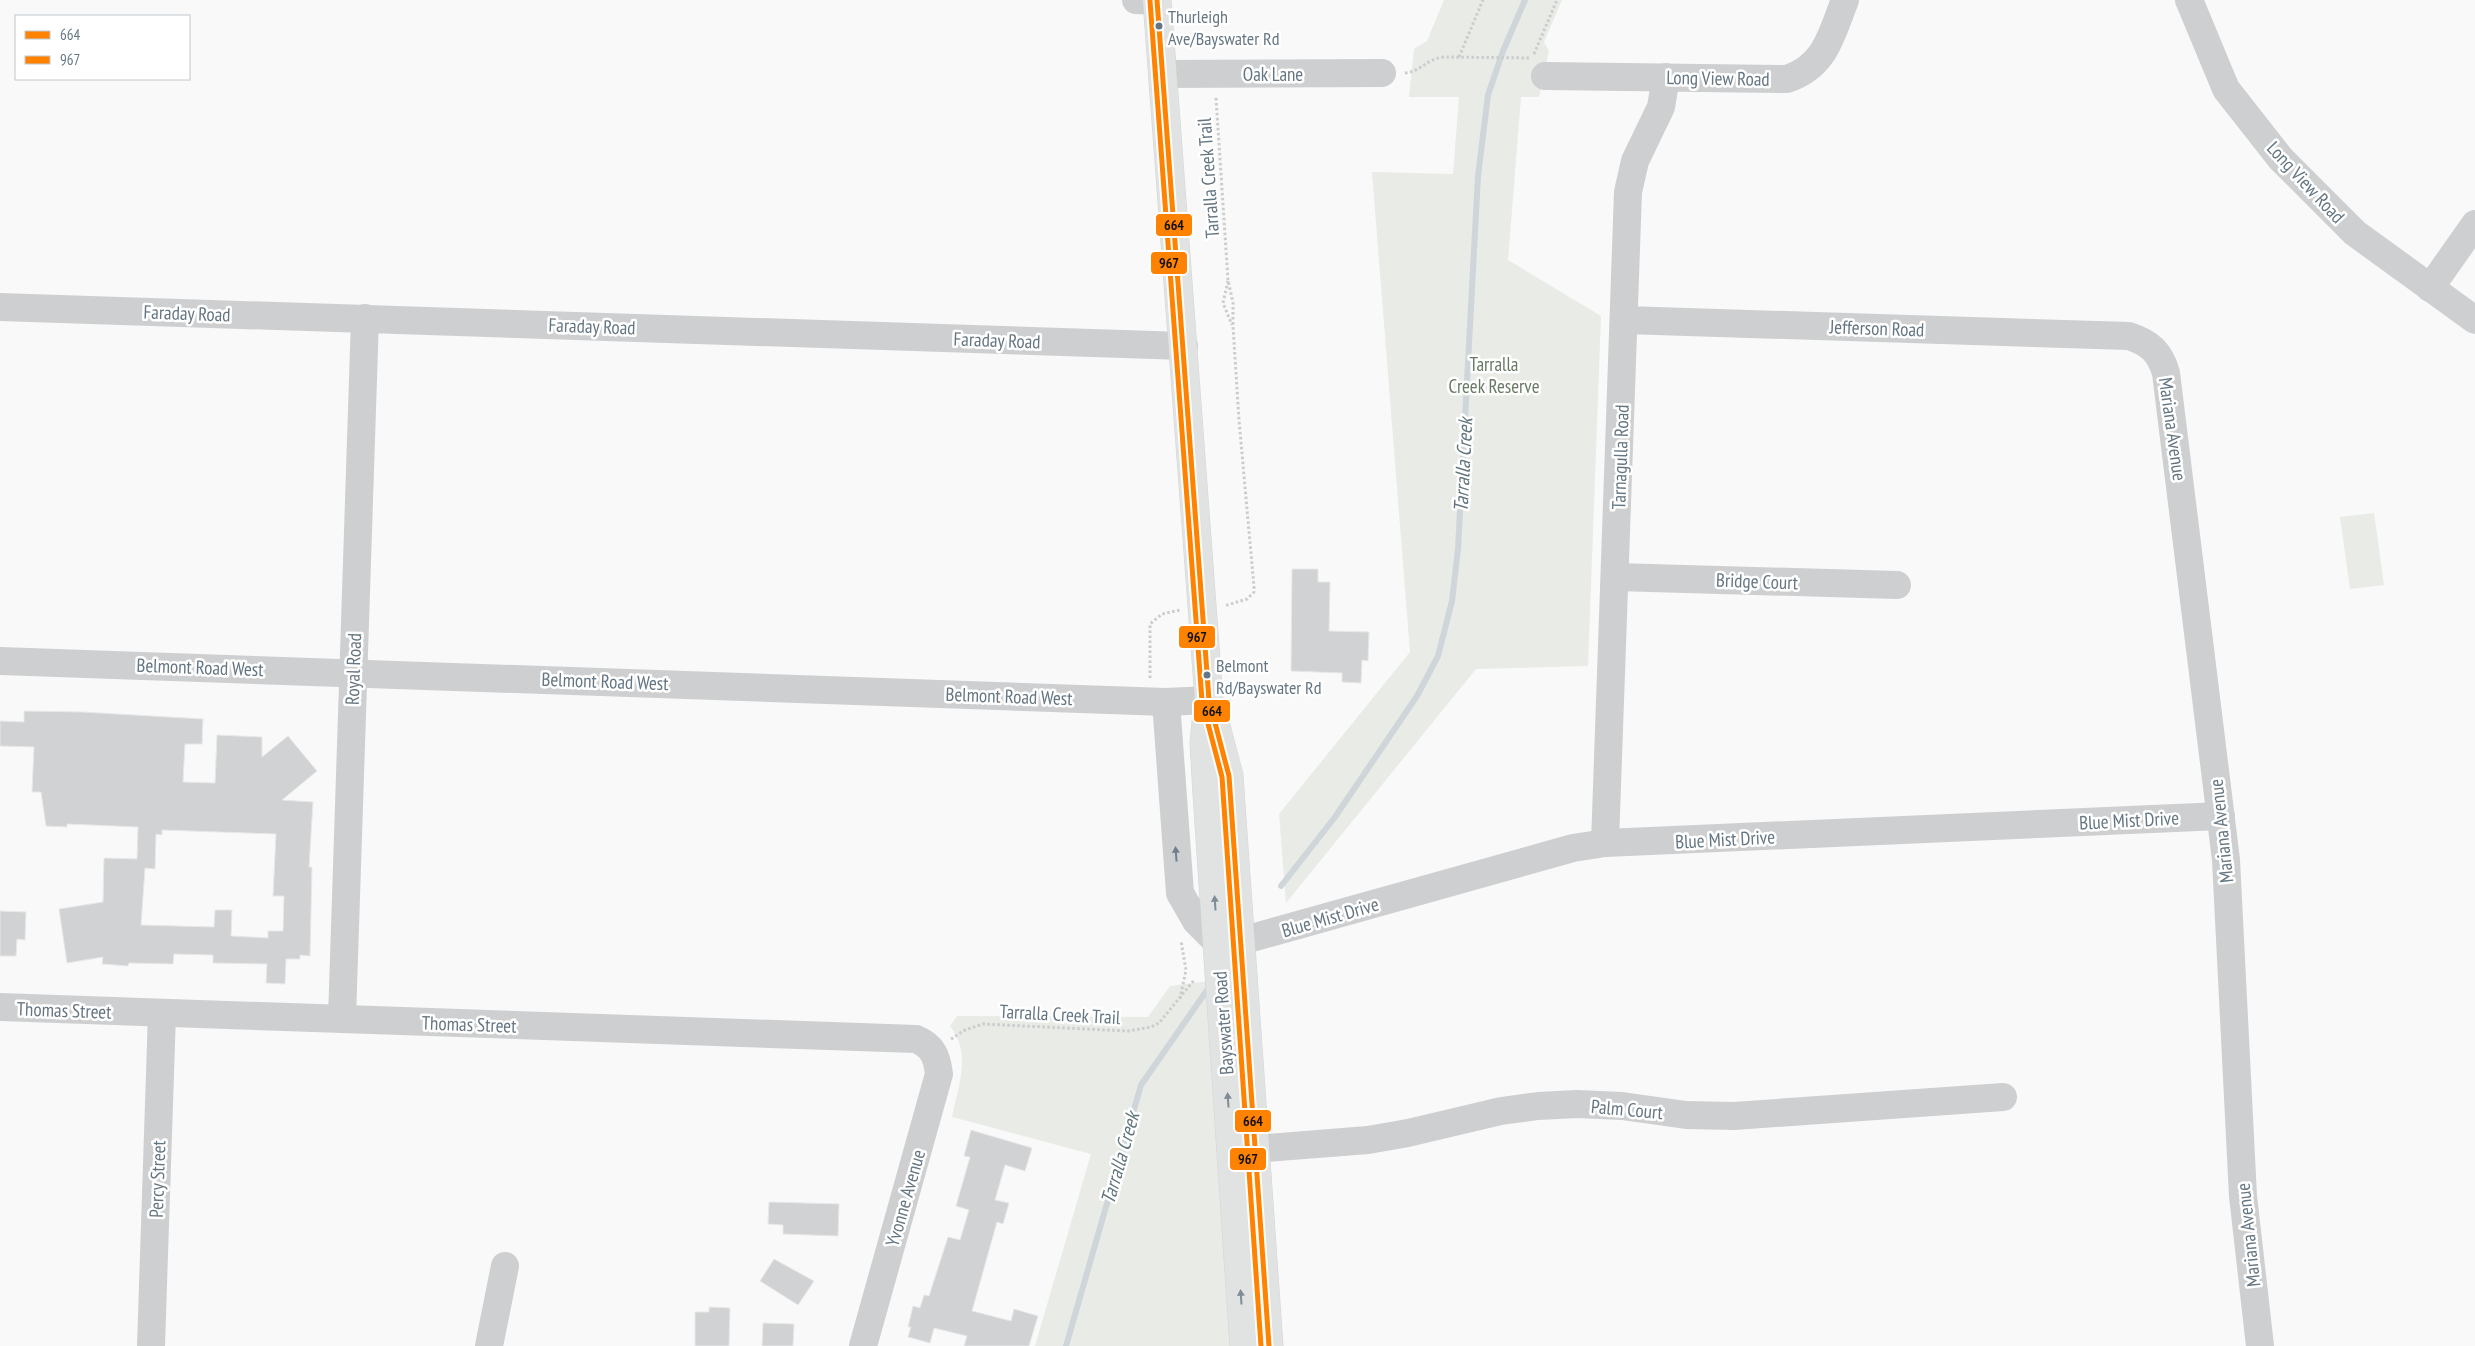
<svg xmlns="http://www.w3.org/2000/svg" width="2475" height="1346" font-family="'PT Sans Narrow',sans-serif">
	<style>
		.green { fill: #e8ebe6 }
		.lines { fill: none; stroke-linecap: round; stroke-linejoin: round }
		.stream { stroke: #ced6d9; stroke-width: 6 }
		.building { fill: #d0d2d3; stroke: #e8e8e8; fill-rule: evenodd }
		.major-casing { stroke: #d5d6d7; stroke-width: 29 }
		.path { stroke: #cbcccd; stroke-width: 3; stroke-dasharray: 2.5 2.5; stroke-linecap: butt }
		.minor { stroke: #cecfd0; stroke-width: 28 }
		.major { stroke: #e1e2e2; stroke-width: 28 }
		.bus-1-casing { stroke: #fff; stroke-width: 9 }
		.bus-2-casing { stroke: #fff; stroke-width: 9 }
		.bus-1 { stroke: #ff8200; stroke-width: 5 }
		.bus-2 { stroke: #ff8200; stroke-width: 5 }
		.oneway { fill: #707f8b }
		.oneway2 { fill: #7e8c96 }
		.bus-dot { fill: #657683; stroke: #fff; stroke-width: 2 }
		.labels { text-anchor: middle; stroke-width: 5; stroke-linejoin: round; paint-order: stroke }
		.bus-label { font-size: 18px; fill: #657683; stroke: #fff; text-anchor: start }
		.street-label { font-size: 19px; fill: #657683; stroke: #fff }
		.park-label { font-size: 19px; fill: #687a64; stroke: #fff }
		.water-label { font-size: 20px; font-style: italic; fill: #60757c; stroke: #fff }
		.line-badge { stroke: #fff; stroke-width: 2 }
		.pale-badge-label { font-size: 14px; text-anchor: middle; font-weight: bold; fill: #111 }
	</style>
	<rect width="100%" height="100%" fill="#f9f9f9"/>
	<g class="green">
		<path d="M1444 0H1562L1544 42 1549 51 1539 97H1521L1508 260 1601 316 1588 666 1476 669 1286 903 1279 814 1410 652 1372 172 1453 174 1459 97H1409L1414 49 1427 41Z"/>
		<path d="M2374 513 2384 585 2350 589 2340 517Z"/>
		<path d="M1209 981 1233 1346H1035L1091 1154 952 1117C958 1087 972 1053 950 1026L957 1016 1148 1017 1170 986Z"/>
	</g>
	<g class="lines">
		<g class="stream">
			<path d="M1281 886 1335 817 1417 696 1438 656 1452 601 1458 549 1478 176 1488 95 1503 51 1525 0"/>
			<path d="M1066 1346 1141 1085 1210 986"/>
		</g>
	</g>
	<g class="building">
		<path d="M1292 569H1318V582H1330L1329 631 1369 632 1368 661 1362 660 1361 683 1342 682V673L1291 671Z"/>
		<path d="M24 711 82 712 203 719 202 744H185L183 782 215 783 217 735 262 737V757L288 736 317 771 282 800 313 802 309 867H312L310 956 300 955V959H286L285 984 266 983 267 964 213 963V955L174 954 173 964 129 963 128 966 102 964 103 957 67 963 59 909 103 902 104 858 137 859 138 827 67 824V827L46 826 41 792H32L34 747 0 746V721L24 722ZM162 830 276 834 273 896H284L283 931H268V938L231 936 232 910H215L214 927 141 925 145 868 155 869 156 834 162 835Z"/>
		<path d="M0 911 26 912 25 940 17 939 16 956H0Z"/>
		<path d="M971 1130 1032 1148 1025 1171 1005 1165 995 1200 1009 1203 1003 1224 997 1222 972 1311 1011 1321 1014 1309 1038 1316 1029 1346H964L967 1336 934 1328 930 1343 908 1337 911 1327H908L913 1306 920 1308 924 1295 929 1296 948 1237 960 1240 969 1210 956 1206 970 1157 964 1156Z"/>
		<path d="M769 1202 839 1204 838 1236 783 1234V1225L768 1224Z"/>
		<path d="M774 1259 814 1281 798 1305 760 1281Z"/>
		<path d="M709 1307 730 1308 729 1346H695V1312H709Z"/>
		<path d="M763 1323 794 1324 793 1346H762Z"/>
	</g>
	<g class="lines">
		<g class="major-casing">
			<g id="major">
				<path d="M1157 0 1209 700 1229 776 1269 1346"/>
				<path d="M1206 723 1204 743 1207 794 1244 1346"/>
			</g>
		</g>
		<g class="path">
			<path d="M1534 54 1557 0"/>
			<path d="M1459 57 1483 0"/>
			<path d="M1405 73C1422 71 1426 59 1444 57L1530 58"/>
			<path d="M1216 98 1228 280 1233 303V326L1239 420 1254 587V592L1247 599 1224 606"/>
			<path d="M1228 281 1223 303 1232 325"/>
			<path d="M1150 678V624L1162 614 1180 610"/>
			<path d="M1180 999 1186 970 1181 941"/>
			<path d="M951 1039 965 1030 983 1024 1128 1031 1151 1027 1159 1023 1195 979"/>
		</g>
		<g class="minor">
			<path d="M1136 0 1157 1"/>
			<path d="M2189 0 2226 89 2281 159 2355 233 2475 320"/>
			<path d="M1164 74 1382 73"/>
			<path d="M1545 76 1787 79C1826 66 1831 35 1845 0"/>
			<path d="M2430 288 2475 224"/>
			<path d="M0 307 1184 346"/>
			<path d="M1625 320 2129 336C2150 343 2160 352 2166 373L2226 860 2243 1196 2260 1346"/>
			<path d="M1616 577 1897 585"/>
			<path d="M0 661 1166 702 1209 700"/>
			<path d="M1166 702 1180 893 1196 921 1218 943"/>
			<path d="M1605 843 1628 192 1635 161 1661 107 1666 77"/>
			<path d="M1241 941 1573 848 1605 843 2221 816"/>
			<path d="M0 1007 916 1039C933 1046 937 1057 939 1074L863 1346"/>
			<path d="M342 1019 365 318"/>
			<path d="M1254 1149 1368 1140 1408 1133 1501 1111 1538 1106 1577 1104 1622 1106 1686 1115 1734 1116 2003 1097"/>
			<path d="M151 1346 162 1013"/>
			<path d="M489 1346 505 1266"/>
		</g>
		<use href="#major" class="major"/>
		<g class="bus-1-casing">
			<path id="bus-1" d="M1157 0 1209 700 1229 776 1269 1346"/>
		</g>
		<g class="bus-2-casing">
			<path id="bus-2" d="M1150 1 1202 701 1222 777 1261 1346"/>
		</g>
		<use href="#bus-1" class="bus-1"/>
		<use href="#bus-2" class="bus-2"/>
	</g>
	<defs><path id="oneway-solid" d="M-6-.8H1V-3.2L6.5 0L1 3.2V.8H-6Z" transform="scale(1.25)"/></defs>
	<use class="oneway" href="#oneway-solid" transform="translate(1176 854) rotate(-94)"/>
	<g class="oneway2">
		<use href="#oneway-solid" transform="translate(1215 903) rotate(-94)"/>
		<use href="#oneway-solid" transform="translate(1228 1100) rotate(-94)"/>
		<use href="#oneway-solid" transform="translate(1241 1297) rotate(-94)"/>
	</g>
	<g class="bus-dot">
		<circle cx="1159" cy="26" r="4.5"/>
		<circle cx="1207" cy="675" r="4.5"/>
	</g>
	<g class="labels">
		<g class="bus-label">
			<text x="1168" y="23">Thurleigh<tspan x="1168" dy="22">Ave/Bayswater Rd</tspan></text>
			<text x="1216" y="672">Belmont<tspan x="1216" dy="22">Rd/Bayswater Rd</tspan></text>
		</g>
		<g class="street-label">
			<text x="1273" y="81">Oak Lane</text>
			<text transform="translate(1718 78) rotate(1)" y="7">Long View Road</text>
			<text transform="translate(1208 178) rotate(-94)" y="7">Tarralla Creek Trail</text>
			<text transform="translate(2306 182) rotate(47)" y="7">Long View Road</text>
			<text transform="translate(187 313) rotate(2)" y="7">Faraday Road</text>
			<text transform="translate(592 326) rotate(2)" y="7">Faraday Road</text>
			<text transform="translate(1877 328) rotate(2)" y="7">Jefferson Road</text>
			<text transform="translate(997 340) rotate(2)" y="7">Faraday Road</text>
			<text transform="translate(2173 429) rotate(82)" y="7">Mariana Avenue</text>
			<text transform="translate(1620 457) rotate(-88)" y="7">Tarnagulla Road</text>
			<text transform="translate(1757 581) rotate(2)" y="7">Bridge Court</text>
			<text transform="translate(200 667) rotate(2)" y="7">Belmont Road West</text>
			<text transform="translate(353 669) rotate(-88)" y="7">Royal Road</text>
			<text transform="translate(605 681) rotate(2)" y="7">Belmont Road West</text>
			<text transform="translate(1009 696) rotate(2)" y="7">Belmont Road West</text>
			<text transform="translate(2129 820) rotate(-3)" y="7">Blue Mist Drive</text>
			<text transform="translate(2221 831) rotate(-96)" y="7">Mariana Avenue</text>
			<text transform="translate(1725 839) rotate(-3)" y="7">Blue Mist Drive</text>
			<text transform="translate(1330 917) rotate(-16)" y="7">Blue Mist Drive</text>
			<text transform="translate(64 1010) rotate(2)" y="7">Thomas Street</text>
			<text transform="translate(1060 1014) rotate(3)" y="7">Tarralla Creek Trail</text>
			<text transform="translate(1223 1023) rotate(-94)" y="7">Bayswater Road</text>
			<text transform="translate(469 1024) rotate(2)" y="7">Thomas Street</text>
			<text transform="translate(1627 1109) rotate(5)" y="7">Palm Court</text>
			<text transform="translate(157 1179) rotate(-88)" y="7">Percy Street</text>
			<text transform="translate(905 1198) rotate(-74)" y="7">Yvonne Avenue</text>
			<text transform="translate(2248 1235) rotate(-96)" y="7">Mariana Avenue</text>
		</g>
		<g class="park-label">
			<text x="1494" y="371">Tarralla<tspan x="1494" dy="22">Creek Reserve</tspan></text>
		</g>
		<g class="water-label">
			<text transform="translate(1463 465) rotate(-87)" y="7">Tarralla Creek</text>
			<text transform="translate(1120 1158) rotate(-74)" y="7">Tarralla Creek</text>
		</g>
	</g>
	<g class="line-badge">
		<rect x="1155" y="213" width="38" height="24" rx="5" fill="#ff8200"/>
		<rect x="1150" y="251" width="38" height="24" rx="5" fill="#ff8200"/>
		<rect x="1178" y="625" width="38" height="24" rx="5" fill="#ff8200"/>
		<rect x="1193" y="699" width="38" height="24" rx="5" fill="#ff8200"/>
		<rect x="1234" y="1109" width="38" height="24" rx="5" fill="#ff8200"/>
		<rect x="1229" y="1147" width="38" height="24" rx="5" fill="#ff8200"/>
	</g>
	<g class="pale-badge-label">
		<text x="1174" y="230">664</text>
		<text x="1169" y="268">967</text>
		<text x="1197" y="642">967</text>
		<text x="1212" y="716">664</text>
		<text x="1253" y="1126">664</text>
		<text x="1248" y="1164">967</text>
	</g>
	<rect x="15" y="15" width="175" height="65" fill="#ffffff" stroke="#c1c8cd"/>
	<rect x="25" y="31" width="25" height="8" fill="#ff8200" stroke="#c1c8cd"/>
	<text x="60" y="40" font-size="15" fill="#657683">664</text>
	<rect x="25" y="56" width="25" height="8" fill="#ff8200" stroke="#c1c8cd"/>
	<text x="60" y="65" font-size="15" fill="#657683">967</text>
</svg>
